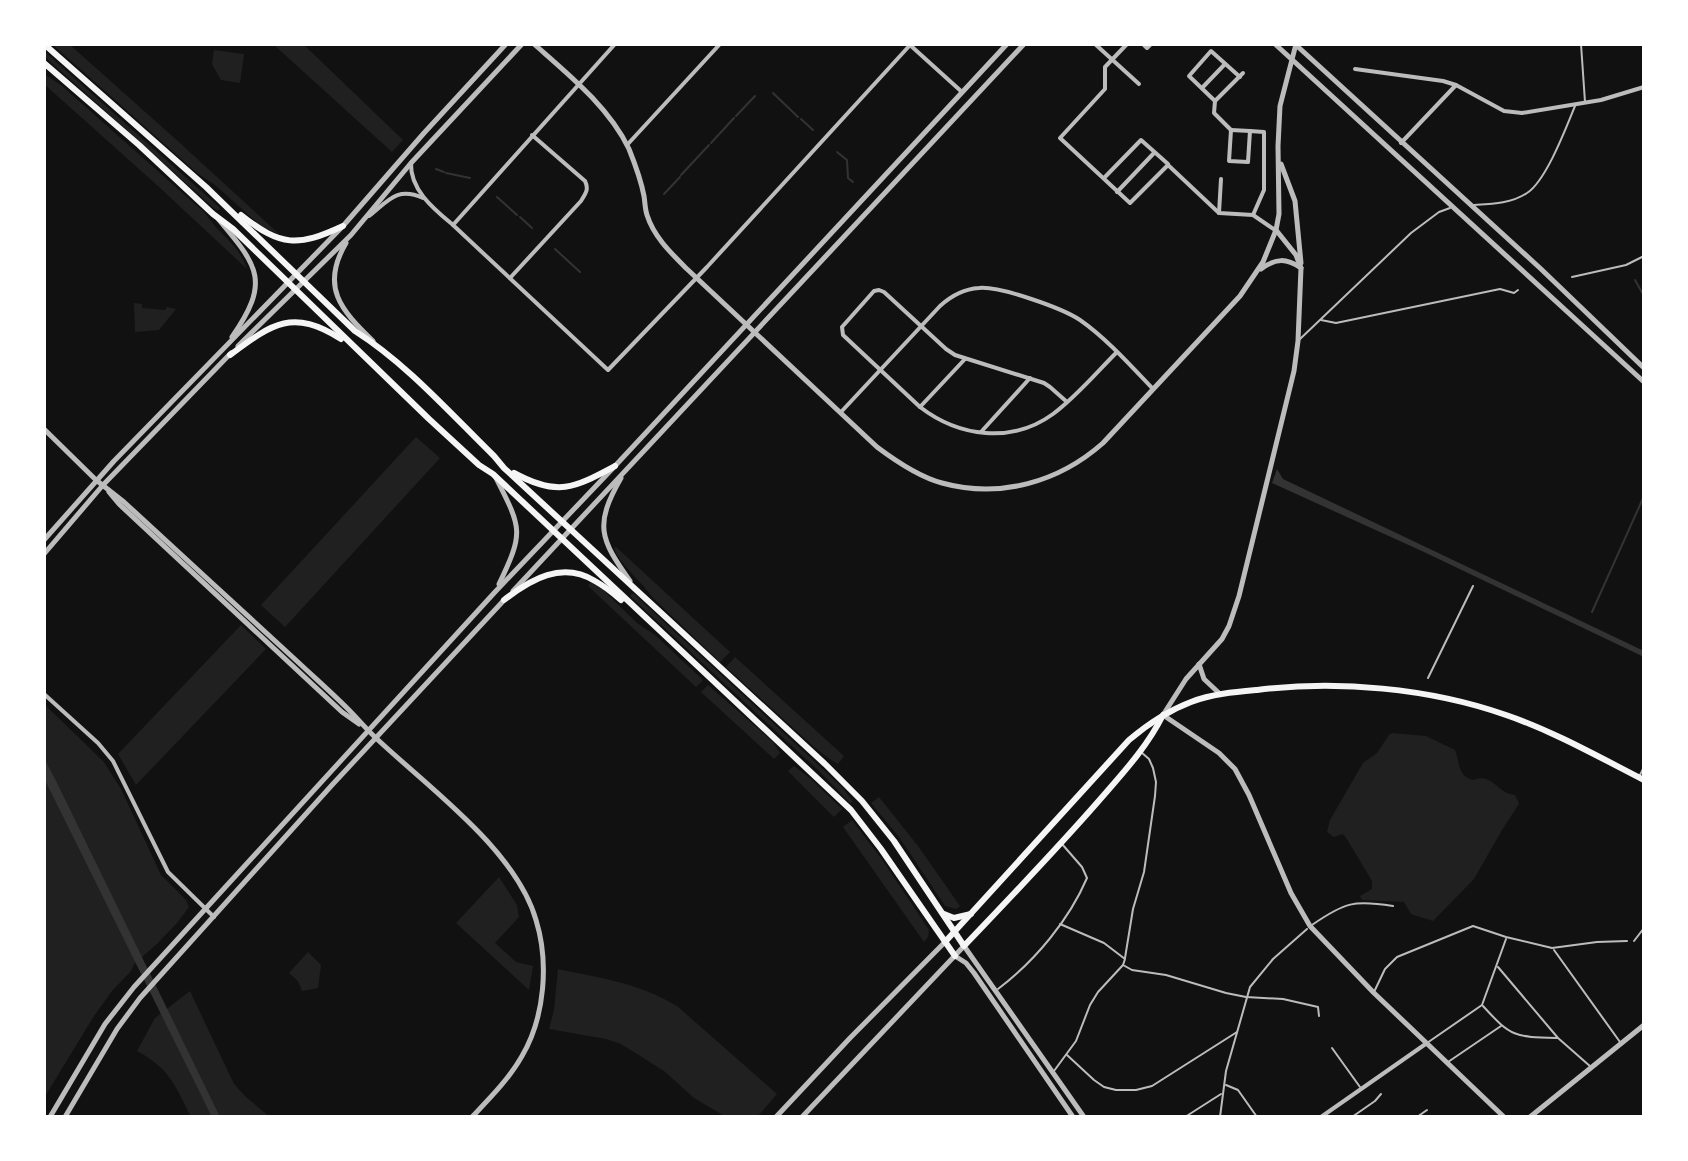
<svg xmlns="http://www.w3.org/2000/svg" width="1688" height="1161" font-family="'Roboto Condensed',sans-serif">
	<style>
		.green { fill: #202020 }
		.water { fill: #333 }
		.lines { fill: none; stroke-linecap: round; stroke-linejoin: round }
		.stream { stroke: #333; stroke-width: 2 }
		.service { stroke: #bcbcbc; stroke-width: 2 }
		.minor { stroke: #bcbcbc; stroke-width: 4 }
		.tertiary { stroke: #bcbcbc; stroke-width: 5 }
		.secondary { stroke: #f5f5f5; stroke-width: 6 }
	</style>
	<rect width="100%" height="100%" fill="#111"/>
	<g class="green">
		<path d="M52 44H69L180 143 279 234 261 226 215 185 197 173Z"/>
		<path d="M273 44H303L403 140 392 152Z"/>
		<path d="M214 50 244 54 240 83 221 80 212 64Z"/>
		<path d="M44 51 219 207 220 210H216L44 56Z"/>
		<path d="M46 75 62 86 205 213C219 235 239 244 247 269L158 186 44 84V78Z"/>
		<path d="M134 303 142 304V308L165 310 167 307 176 309 159 330 135 332Z"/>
		<path d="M416 437 440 458 285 627 261 605Z"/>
		<path d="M616 547 730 652 720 662 653 598C641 580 622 568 614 548Z"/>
		<path d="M591 582 602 589 637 623 655 635 703 680 696 687 588 586Z"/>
		<path d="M631 594H634L814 761 843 788 853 802 850 803 820 772 631 597Z"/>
		<path d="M241 625 266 649 136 785 118 754Z"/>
		<path d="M735 657 844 756 838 764 828 758 813 746 726 667Z"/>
		<path d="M708 685 773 742 780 753 774 759 701 692Z"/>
		<path d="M44 704 104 762 121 789 161 875 186 900 189 907 177 923 157 944 134 964 131 971 112 991 94 1016 44 1098Z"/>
		<path d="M1392 733 1426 736 1455 750C1460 762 1457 776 1473 780 1493 772 1496 793 1515 795L1519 803 1517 807 1502 830 1474 879 1433 921 1411 914 1404 902 1362 900 1360 896 1372 889V881L1345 836 1342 834 1334 837 1327 832 1330 820 1363 763 1377 753 1389 735Z"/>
		<path d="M794 766 811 779 842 809 834 817 788 771Z"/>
		<path d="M879 797 918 846 960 906 956 909 945 906 899 837 871 803Z"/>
		<path d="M852 820 883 861 929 930 928 937 924 942 843 827Z"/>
		<path d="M499 877 517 905 519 917 495 943 516 962 533 966 529 990 456 923Z"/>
		<path d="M308 952 321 965 318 988 302 991 298 981 289 973Z"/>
		<path d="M558 969C600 978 639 983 677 1006L777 1094 757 1117H726L694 1098 664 1071 621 1044 606 1039 549 1029 554 1010Z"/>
		<path d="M190 991 234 1084 246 1097 270 1117H191C175 1085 170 1069 137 1051L155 1018Z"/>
	</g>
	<g class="water">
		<path d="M1277 469 1283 479 1644 651V657L1424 552 1272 483Z"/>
		<path d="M44 758 56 781 220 1117H212L44 778Z"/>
	</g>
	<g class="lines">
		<g class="stream">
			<path d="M773 93 798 117"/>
			<path d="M736 116 755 96"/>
			<path d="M801 119 813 130"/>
			<path d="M711 143 734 118"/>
			<path d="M837 152 847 160 848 178 853 182"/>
			<path d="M436 169 444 172"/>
			<path d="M446 173 470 178"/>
			<path d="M681 175 709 145"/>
			<path d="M664 194 680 177"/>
			<path d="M497 197 517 215"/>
			<path d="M520 217 532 228"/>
			<path d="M555 249 580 272"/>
			<path d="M1635 280 1644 296"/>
			<path d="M1592 612 1644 496"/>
		</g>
		<g class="service">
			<path d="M1581 44 1585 102"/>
			<path d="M1472 205C1490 204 1511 204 1527 193 1546 181 1566 128 1575 106"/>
			<path d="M1572 277 1626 265 1644 256"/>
			<path d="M1321 320 1336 323 1500 289 1514 293 1518 290"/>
			<path d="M1299 340 1411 233 1439 212 1450 208"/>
			<path d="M1428 678 1473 586"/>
			<path d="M1639 777 1644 767"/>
			<path d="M1060 924 1104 943 1125 959 1123 965 1132 970 1166 975 1226 993 1246 997 1283 999 1318 1007 1319 1016"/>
			<path d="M1312 925C1345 902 1354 900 1393 906"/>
			<path d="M1634 941 1644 928"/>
			<path d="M1554 950 1620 1042"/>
			<path d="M1125 958 1133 909 1144 872 1155 796 1156 782 1153 768 1149 759 1141 752"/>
			<path d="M1498 967 1558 1038 1591 1067"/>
			<path d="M998 989C1035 961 1069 920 1087 878L1082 867 1062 844"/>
			<path d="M1374 992 1385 969 1397 957 1473 926 1506 937 1552 948 1597 942 1627 941"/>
			<path d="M1483 1006C1511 1037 1515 1037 1557 1038"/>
			<path d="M1427 1043 1482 1005 1506 939"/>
			<path d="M1332 1048 1360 1087"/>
			<path d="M1067 1055 1094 1080 1104 1087 1116 1090H1136L1152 1086 1237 1032"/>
			<path d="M1448 1062 1501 1026"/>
			<path d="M1054 1071 1076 1041 1090 1005 1098 992 1123 965"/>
			<path d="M1226 1085 1238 1090 1257 1117"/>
			<path d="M1185 1117 1221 1094"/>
			<path d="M1220 1117 1226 1071 1250 987 1273 959 1307 929"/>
			<path d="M1352 1117 1375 1101 1381 1094"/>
			<path d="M1417 1117 1427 1110"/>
		</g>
		<g class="minor">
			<path d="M615 44 453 225 608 370 707 267 911 44"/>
			<path d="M1095 44 1139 84"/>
			<path d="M1127 44 1105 67V89L1060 138 1130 203 1168 165 1219 213 1253 215 1275 230"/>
			<path d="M1143 44 1147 48 1151 44"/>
			<path d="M910 45 962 92"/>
			<path d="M1355 69 1443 81 1456 85"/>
			<path d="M1243 73 1215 101 1214 113 1231 130 1229 161 1248 162 1250 131 1264 132V190L1253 215"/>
			<path d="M1202 88 1225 64"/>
			<path d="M1215 101 1189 76 1211 51 1240 77"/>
			<path d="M1231 130 1250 131"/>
			<path d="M1401 143 1456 85 1504 111 1522 113 1601 100 1644 87"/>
			<path d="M627 145 720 44"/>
			<path d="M411 163C410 190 434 209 453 225"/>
			<path d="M1104 178 1141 140 1168 164"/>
			<path d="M1117 192 1154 153"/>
			<path d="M1219 213 1221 179"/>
			<path d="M369 216C388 201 397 186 423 198"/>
			<path d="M510 278 581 201C586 193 589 189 585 181L532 135"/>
			<path d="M1067 402 1050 387 1044 383 955 355 946 349 884 292 879 290 874 291 842 327 843 335 920 407C959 437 1012 444 1053 414 1076 397 1096 373 1116 353"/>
			<path d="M920 407 965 359"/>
			<path d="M841 412 940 306C951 296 963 289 979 288 1000 286 1062 308 1080 320 1106 338 1131 366 1153 389"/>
			<path d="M981 432 1030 378"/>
			<path d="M44 694 98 743 113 761 168 872 214 917"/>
			<path d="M1321 1117 1427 1043"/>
		</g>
		<g class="tertiary">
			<path d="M534 44C568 74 609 107 629 149 635 164 641 180 644 196 645 202 645 209 647 215 654 237 671 253 687 269L877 447C897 462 919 477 942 483 1000 499 1059 482 1103 443L1240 296 1263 262 1276 230 1279 214 1278 146 1280 106 1296 44"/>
			<path d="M1275 44 1644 382"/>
			<path d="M1296 45 1541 269 1644 368"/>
			<path d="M1281 164 1295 201 1301 263"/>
			<path d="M219 220C259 267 270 282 232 337"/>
			<path d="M1276 230 1296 255 1301 268 1298 341 1294 371 1239 596 1229 626 1222 639 1186 679 1163 715 1219 753 1235 769 1249 795 1291 893 1310 926 1374 993 1504 1117"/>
			<path d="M346 243C320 287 341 310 373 341"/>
			<path d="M1261 269C1276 258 1286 258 1301 268"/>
			<path d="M238 346 351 235 411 163 522 44"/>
			<path d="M44 429 96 480 124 502C182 556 241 609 299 663 315 678 332 693 348 709 358 719 367 730 377 739 429 788 516 850 536 920 549 962 545 1017 522 1056 509 1079 490 1098 472 1117"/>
			<path d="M496 478C522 529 524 532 499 584"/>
			<path d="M621 478C594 525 600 539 630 581"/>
			<path d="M109 492 119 504 342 712 359 724"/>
			<path d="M44 540 114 461 343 226 424 133 506 44"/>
			<path d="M44 554 103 485 231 353"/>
			<path d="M513 591 1024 44"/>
			<path d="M1199 664 1204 679 1220 694"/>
			<path d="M955 956 966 963 974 973 1073 1117"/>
			<path d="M50 1117 105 1024 134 987 495 592 615 466 1007 44"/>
			<path d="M65 1117 117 1029 140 998 332 785 506 598"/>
			<path d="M776 1117 850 1038 945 942"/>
			<path d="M802 1117 964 946 1084 1117"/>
			<path d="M1530 1117 1644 1025"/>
		</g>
		<g class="secondary">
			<path d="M44 44 206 187 355 331C407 364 450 413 494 456L504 468 825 764 862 801 894 841 964 946C1009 899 1053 853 1096 804 1121 775 1146 749 1163 715"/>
			<path d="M44 63 139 145 213 214 233 229 429 419 479 465 493 474 851 810 881 849 955 956"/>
			<path d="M241 215C281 247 298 247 343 226"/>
			<path d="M230 355C272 324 292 308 341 339"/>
			<path d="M514 473C558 497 574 488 615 466"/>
			<path d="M504 600C531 579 562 561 595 581 604 586 613 593 621 600"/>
			<path d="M944 914 954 918 971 914"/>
			<path d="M945 942 1129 740C1148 724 1167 711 1191 702 1212 694 1235 692 1257 690 1337 680 1429 688 1506 715 1553 731 1599 757 1644 780"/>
		</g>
	</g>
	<rect width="1688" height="1161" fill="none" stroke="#ffffff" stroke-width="92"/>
</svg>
